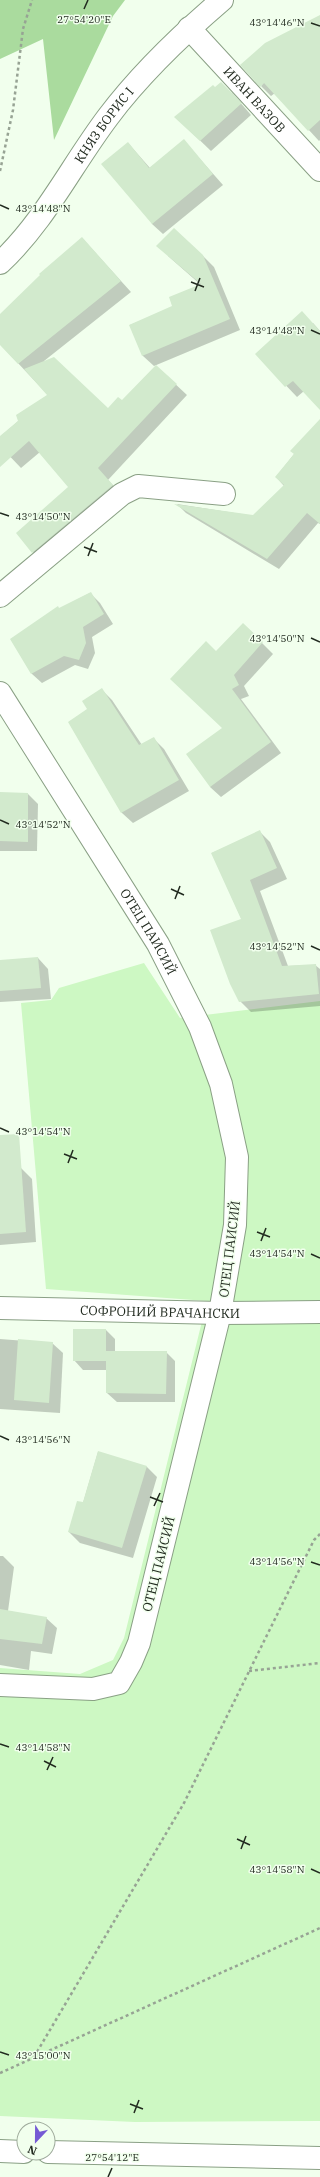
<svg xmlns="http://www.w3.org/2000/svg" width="320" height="2177" font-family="'IBM Plex Serif',serif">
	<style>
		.green { fill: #cdf8c3 }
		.forest { fill: #aadb9e }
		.shadow { fill: #0003 }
		.building { fill: #d2eacd }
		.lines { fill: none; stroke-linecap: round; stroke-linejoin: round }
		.minor-casing { stroke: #8aa085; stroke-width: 24 }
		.path { stroke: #97a394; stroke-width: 2.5; stroke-dasharray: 3 3; stroke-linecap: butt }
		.minor { stroke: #fff; stroke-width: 22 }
		.ticks { fill: none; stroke: #212a1f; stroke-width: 1.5 }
		.labels { text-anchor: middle; stroke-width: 3; stroke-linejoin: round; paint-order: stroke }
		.street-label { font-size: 13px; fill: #212a1f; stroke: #f1ffed }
		.ticks-label { font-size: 10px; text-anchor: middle; fill: #212a1f; stroke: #f1ffed; stroke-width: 3; stroke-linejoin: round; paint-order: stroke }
	</style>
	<rect width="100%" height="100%" fill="#f1ffed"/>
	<path class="green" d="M144 963 180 1018 320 1001V2121L135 2122 0 2116V1668L80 1674 113 1660 124 1638 207 1301 46 1289 21 1003 51 1000 59 988Z"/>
	<path class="forest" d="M0 0H125L113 16 54 140 43 39 0 59Z"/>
	<g class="shadow">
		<path d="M320 16V140L319 141 275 93 271 96 261 86Z"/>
		<path d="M232 93 251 115 211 151 186 127Z"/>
		<path d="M184 141 223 185 163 234 152 224 128 143 150 168Z"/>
		<path d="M82 238 131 292 44 361 108 409 122 402 156 366 187 395 108 480 123 496 43 563 33 552 69 487 40 452 21 468 0 446V437L48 395 0 344V315Z"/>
		<path d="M168 256H203L214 267 240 330 154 366 143 356 130 325 174 307 201 285Z"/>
		<path d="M313 323 320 331V408L304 391 297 397 256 354Z"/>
		<path d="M320 421V524L318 523 279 569 186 513 177 504 254 516 284 486 276 477Z"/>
		<path d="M90 593 100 603 113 624 92 637 95 653 88 669 75 665 42 683 32 674 12 639 59 609Z"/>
		<path d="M243 624 273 654 244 686 249 696 241 699 281 753 221 797 210 787 223 728 216 653Z"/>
		<path d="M102 690 112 700 142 745 153 738 164 749 189 791 133 823 122 813 69 722 88 710Z"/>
		<path d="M0 793 28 794 38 804 37 851H0Z"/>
		<path d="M260 832 270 842 287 879 260 891 288 966 315 965 320 969V1006L251 1012 240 1001 242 920 212 853Z"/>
		<path d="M38 958 48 969 51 999 0 1002V961Z"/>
		<path d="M21 1168 32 1179 36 1242 0 1245V1169Z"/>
		<path d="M106 1330 115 1339V1352H166L175 1361V1402H117L107 1393V1370H83L74 1360Z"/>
		<path d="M0 1339 52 1343 63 1353 60 1413 0 1409Z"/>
		<path d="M98 1452 147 1467 157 1477 133 1558 80 1543 69 1532 83 1503Z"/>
		<path d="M0 1556H3L14 1567 8 1611 46 1618 57 1628 52 1654 31 1651 29 1670 0 1665Z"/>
	</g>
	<g class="building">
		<path d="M320 15V120L308 131 264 83 260 87 240 65 265 43Z"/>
		<path d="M221 82 242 103 200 141 174 117 213 85 215 87Z"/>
		<path d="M184 139 213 174 152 224 101 164 128 142 149 168Z"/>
		<path d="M174 228 203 255 230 319 142 356 129 325 172 306 169 297 201 284 156 246Z"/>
		<path d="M82 237 121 281 18 364 0 345V314L40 275 39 274Z"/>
		<path d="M302 311 320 331V410L293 381 285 387 255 354Z"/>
		<path d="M54 357 108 408 118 397 122 400 156 365 177 384 98 468 113 485 32 553 16 533 68 487 29 441 0 467V436L18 421 16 415 47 395 24 369Z"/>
		<path d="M320 419V524L307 513 267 559 174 504 253 515 284 485 275 477 294 454 290 451Z"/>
		<path d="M91 592 104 614 83 627 86 643 79 660 64 656 31 674 10 639 58 606 59 608Z"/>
		<path d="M243 623 263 642 234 675 239 685 232 689 271 742 210 787 186 754 222 728 170 679 206 641 216 651Z"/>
		<path d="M102 688 139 745 154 737 179 780 121 813 68 722 87 709 82 701Z"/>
		<path d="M0 792 28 793V842L0 841Z"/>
		<path d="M260 830 277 868 250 880 282 966 316 964 319 994 239 1002 230 984 210 930 241 919 211 853Z"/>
		<path d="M38 957 41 988 0 991V960Z"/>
		<path d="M19 1134 26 1232 0 1234V1135Z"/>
		<path d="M73 1329H106V1351H167L166 1394 106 1393V1361H73Z"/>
		<path d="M18 1339 53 1342 49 1403 14 1400Z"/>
		<path d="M98 1451 147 1466 122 1548 68 1532 77 1501 83 1502Z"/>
		<path d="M0 1609 47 1617 42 1644 0 1639Z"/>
	</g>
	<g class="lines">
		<g class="minor-casing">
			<g id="minor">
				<path id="s1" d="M189 28 320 170"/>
				<path id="s2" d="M0 263C45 221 71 166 108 117 141 73 180 36 222 0"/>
				<path d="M0 596 122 494 138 486 224 494"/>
				<path id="s3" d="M0 693 158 944 200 1027 221 1084 237 1157 235 1225 220 1313 139 1643 131 1662 119 1683 93 1689 0 1685"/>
				<path id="s4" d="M0 1308 220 1313 320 1312"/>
				<path d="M0 2151 24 2152"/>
				<path d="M48 2152 320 2158"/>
			</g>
		</g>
		<g class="path">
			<path d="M0 171 13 110 23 29 32 0"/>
			<path d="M249 1671 320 1663"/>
			<path d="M34 2057 184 1803 314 1540 320 1534"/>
			<path d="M0 2073 320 1928"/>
		</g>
		<use href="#minor" class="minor"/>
	</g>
	<path class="ticks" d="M84 9 88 0M311 23 320 26M0 205 9 209M191 282 204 287M195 291 200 278M311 330 320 334M0 513 9 516M84 547 97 552M88 556 93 543M311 638 320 642M0 820 9 824M171 889 184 895M175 899 180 886M311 946 320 950M0 1128 9 1132M64 1154 77 1159M68 1163 73 1150M257 1232 270 1237M261 1241 266 1228M311 1254 320 1258M0 1436 9 1440M150 1497 163 1502M154 1506 160 1493M311 1562 320 1565M0 1744 9 1747M44 1761 56 1767M47 1770 53 1757M237 1839 250 1845M241 1849 246 1836M311 1869 320 1873M0 2052 9 2055M130 2104 143 2109M134 2113 139 2100M108 2177 112 2168"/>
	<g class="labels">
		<g class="street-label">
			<text dy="5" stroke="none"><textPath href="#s1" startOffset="97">ИВАН ВАЗОВ</textPath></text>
			<text dy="5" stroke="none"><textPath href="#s2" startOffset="173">КНЯЗ БОРИС I</textPath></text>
			<text dy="5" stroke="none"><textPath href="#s3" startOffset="281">ОТЕЦ ПАИСИЙ</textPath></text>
			<text transform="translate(229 1249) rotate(-83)" y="5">ОТЕЦ ПАИСИЙ</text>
			<text dy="5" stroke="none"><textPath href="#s4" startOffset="160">СОФРОНИЙ ВРАЧАНСКИ</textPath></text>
			<text transform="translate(158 1564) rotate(-76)" y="5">ОТЕЦ ПАИСИЙ</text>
		</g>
	</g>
	<g class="ticks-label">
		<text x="84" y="23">27°54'20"E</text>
		<text x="277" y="26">43°14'46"N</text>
		<text x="43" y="212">43°14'48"N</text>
		<text x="277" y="334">43°14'48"N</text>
		<text x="43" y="520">43°14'50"N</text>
		<text x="277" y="642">43°14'50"N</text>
		<text x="43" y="828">43°14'52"N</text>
		<text x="277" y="950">43°14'52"N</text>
		<text x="43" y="1135">43°14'54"N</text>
		<text x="277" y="1257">43°14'54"N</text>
		<text x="43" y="1443">43°14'56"N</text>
		<text x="277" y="1565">43°14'56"N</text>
		<text x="43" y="1751">43°14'58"N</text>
		<text x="277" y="1873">43°14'58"N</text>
		<text x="43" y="2059">43°15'00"N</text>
		<text x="112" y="2161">27°54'12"E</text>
	</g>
	<g transform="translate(36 2141) rotate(202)"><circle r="19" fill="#f1ffed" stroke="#9eaa9b"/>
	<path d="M0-3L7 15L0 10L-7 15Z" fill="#755ad4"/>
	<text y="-6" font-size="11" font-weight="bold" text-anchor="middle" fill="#212a1f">N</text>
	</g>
</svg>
